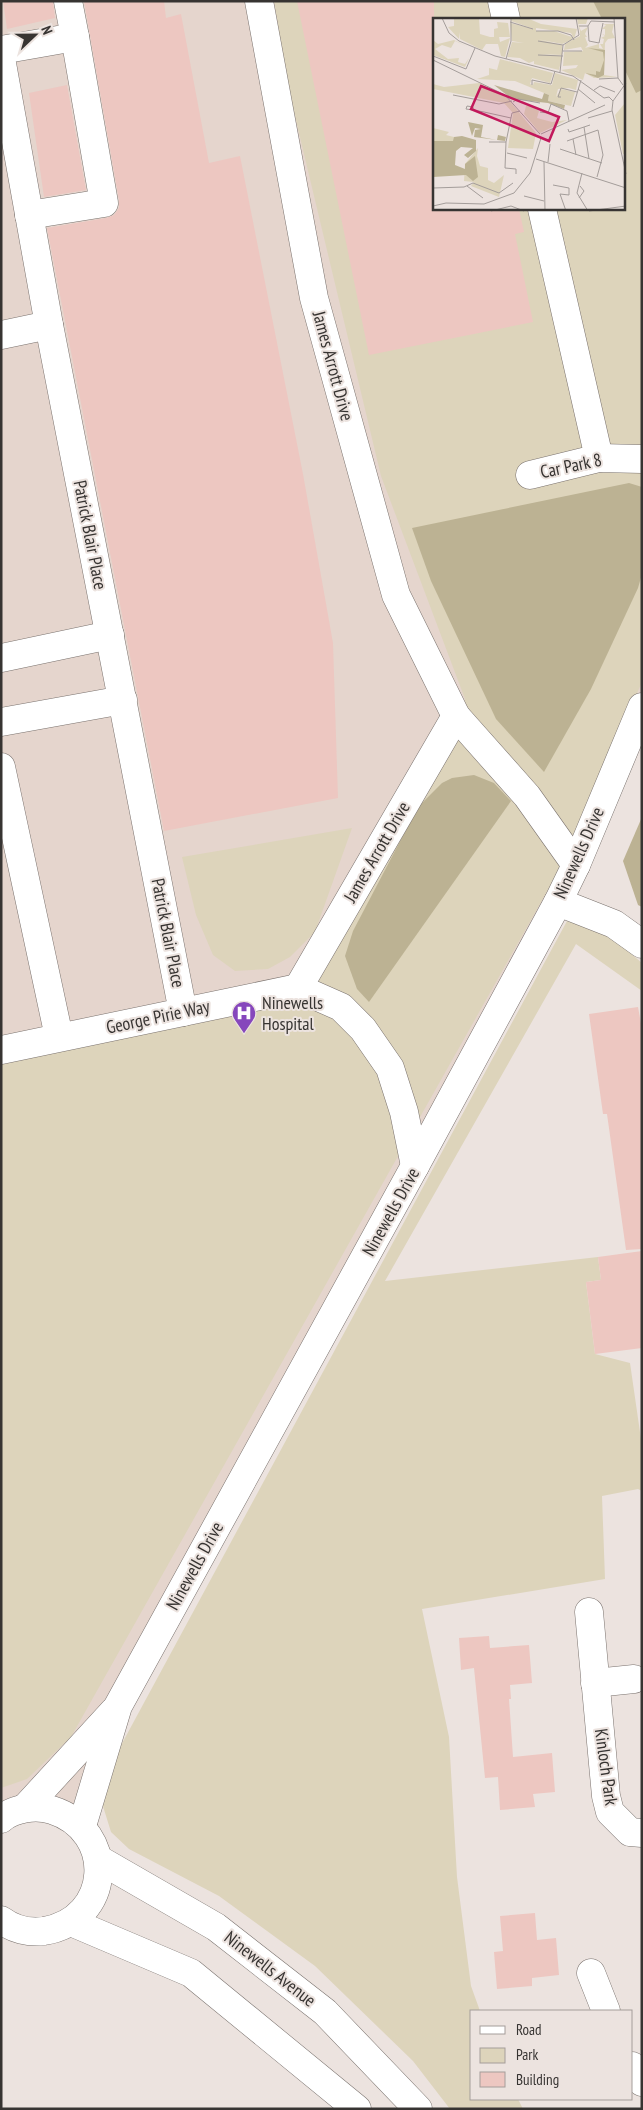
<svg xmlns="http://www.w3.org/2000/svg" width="643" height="2110" font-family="'PT Sans Narrow',sans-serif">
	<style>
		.built { fill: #e5d5cd; fill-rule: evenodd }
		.green { fill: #ddd4bb; fill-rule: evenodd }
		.forest { fill: #bcb293 }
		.building { fill: #edc7c1 }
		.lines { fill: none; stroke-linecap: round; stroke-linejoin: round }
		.minor-casing { stroke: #7a726e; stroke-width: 29 }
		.minor { stroke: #fff; stroke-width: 28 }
		.labels { text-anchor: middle; stroke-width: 4; stroke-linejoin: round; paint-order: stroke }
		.street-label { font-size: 18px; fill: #373432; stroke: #ece3df }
		.poi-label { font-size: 18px; fill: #373432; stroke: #ece3df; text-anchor: start }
		.inset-road { fill: none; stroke: #a49d9a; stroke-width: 1 }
		.view { fill: #c2185b; fill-opacity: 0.15; stroke: #c2185b; stroke-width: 2.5 }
		.inset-edge { fill: none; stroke: #373432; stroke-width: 2.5 }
	</style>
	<rect width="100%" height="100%" fill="#ece3df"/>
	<path class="built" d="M1 1H642V707L576 865 208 1554 76 1817 1 1819ZM434 19H624V209H434Z"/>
	<g class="green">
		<path d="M274 1H642V682L558 872 71 1737 27 1779 1 1788V1057L191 1018 300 1002 465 699 381 476 287 83ZM434 19H624V209H434Z"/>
		<path d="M352 828 315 932 290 957 268 969 235 971 213 955 196 915 182 857Z"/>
		<path d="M567 921 608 934 642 963V991L576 944 385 1281 598 1257 601 1280 586 1282 595 1354 630 1363 642 1446V1491L638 1489 602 1496 605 1579 422 1609 449 1737 457 1877 471 1986 480 2011H472V2099H518L523 2109H450L413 2061 315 1966 219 1896 129 1849 111 1832 102 1803 106 1773Z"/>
	</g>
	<g class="forest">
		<path d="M593 1H642V90L636 93 624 68V19H602Z"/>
		<path d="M629 483 642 487V574L638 588 591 689 544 772 496 719 431 581 412 528Z"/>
		<path d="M474 775 494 783 511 801 369 1002 357 989 345 956 353 931 418 807 442 783 452 778Z"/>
		<path d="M642 817V907L638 905 623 861Z"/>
	</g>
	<g class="building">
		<path d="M3 1H53L55 18 7 29Z"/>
		<path d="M84 1H164L166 18 181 14 209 163 240 156 303 474 333 643 338 798 164 831 47 228 106 218 114 215 119 208V200Z"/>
		<path d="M297 1H434V209H519L524 232 515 234 533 322 369 355Z"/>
		<path d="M67 85 86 190 44 197 29 93Z"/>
		<path d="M638 1007 642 1029V1249L626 1250 607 1114H603L589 1014Z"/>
		<path d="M642 1251V1348L595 1354 586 1282 601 1280 598 1257Z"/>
		<path d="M489 1636 490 1648 529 1645 532 1683 510 1685 511 1699H509L513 1757 552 1753 555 1792 533 1794 535 1807 500 1810 498 1777 485 1778 474 1668 461 1670 459 1638Z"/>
		<path d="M535 1913 537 1940 556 1938 559 1975 532 1978V1986L497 1989 494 1952 503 1951 500 1916Z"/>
	</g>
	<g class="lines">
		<g class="minor-casing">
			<g id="minor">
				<path d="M259 1 314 298 396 595 456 716 527 796 576 865"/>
				<path d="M502 1 506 19"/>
				<path d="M1 50 75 37 68 1"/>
				<path d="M1 58 49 325 183 1012"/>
				<path d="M542 209 599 458"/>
				<path d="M29 215 104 203 75 37"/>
				<path d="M1 335 49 325"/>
				<path d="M530 475 599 458 642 459"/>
				<path d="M1 658 110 635"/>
				<path d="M1 722 123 700"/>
				<path d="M1 767 59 1037"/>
				<path d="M558 902 614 924 642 944"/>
				<path d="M298 988 456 716"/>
				<path d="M1 1050 298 988 341 1007 363 1029 390 1068 404 1112 415 1166"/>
				<path d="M589 1612 606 1796 610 1812 630 1832 642 1833"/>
				<path d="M595 1683 634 1679"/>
				<path d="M25 1808 114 1711"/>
				<path d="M1 1819C14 1808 36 1805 52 1810 118 1831 112 1920 44 1931 29 1933 13 1929 1 1920"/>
				<path d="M82 1826 118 1706 415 1166 558 902 576 865 642 707"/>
				<path d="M98 1859 216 1927 325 2012 418 2109"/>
				<path d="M71 1922 191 1973 357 2109"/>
				<path d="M591 1973 606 2011"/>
				<path d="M632 2066 642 2082"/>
			</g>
		</g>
		<use href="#minor" class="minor"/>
	</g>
	<defs>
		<g id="hospital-pin" transform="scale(1.25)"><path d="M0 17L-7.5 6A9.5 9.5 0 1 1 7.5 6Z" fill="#8647bc" stroke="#ece3df"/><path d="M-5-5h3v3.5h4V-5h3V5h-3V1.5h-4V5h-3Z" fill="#fff"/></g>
	</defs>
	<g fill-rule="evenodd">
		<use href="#hospital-pin" x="244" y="1013"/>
	</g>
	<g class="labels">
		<g class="street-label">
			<text transform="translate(333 366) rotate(75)" y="6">James Arrott Drive</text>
			<text transform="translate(571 466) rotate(-12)" y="6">Car Park 8</text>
			<text transform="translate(90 535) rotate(79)" y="6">Patrick Blair Place</text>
			<text transform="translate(377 852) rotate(-60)" y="6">James Arrott Drive</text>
			<text transform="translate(579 853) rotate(-66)" y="6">Ninewells Drive</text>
			<text transform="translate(168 933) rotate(79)" y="6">Patrick Blair Place</text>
			<text transform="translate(158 1017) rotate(-12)" y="6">George Pirie Way</text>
			<text transform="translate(391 1212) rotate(-61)" y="6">Ninewells Drive</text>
			<text transform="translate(195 1566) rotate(-61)" y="6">Ninewells Drive</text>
			<text transform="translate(606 1767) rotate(82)" y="6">Kinloch Park</text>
			<text transform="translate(270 1969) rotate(38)" y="6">Ninewells Avenue</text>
		</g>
		<g class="poi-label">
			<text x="262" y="1009">Ninewells<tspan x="262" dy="21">Hospital</tspan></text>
		</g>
	</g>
	<g transform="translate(433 18)">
		<rect width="192" height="192" fill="#ece3df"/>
		<path d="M15 0H46L47 16 57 19H61V11L65 10 64 4 75 5 77 19H66L67 24 77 20 72 39 68 38 65 26H53L49 32 27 21 26 14V21L15 9 21 8V1ZM79 0H94L108 6 144 11 141 21 138 15 103 10V13H121L139 19V22L129 26 104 21 129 27V37L105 36 129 38 126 52 101 46V43L96 45 87 40 74 39 79 24 91 25 79 23 77 5 101 11 78 3ZM144 0H155L153 6H145L148 13 155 9 152 16 154 19H152L155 27 152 30 166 26V30L170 31 167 26H170L171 21 168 20 172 18 169 16 172 17V11H169L173 7 170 6H181L179 14 182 20 175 21 172 25 171 57 184 59 161 60 152 55 150 62 128 52 143 50 145 47 130 48 131 34 150 33 148 29 131 32 132 26 147 18V13L145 7ZM0 22 5 26 21 22 35 29 22 23 18 30 9 27 2 31 15 41 26 40 25 44 32 46 36 40 32 49 0 37ZM67 41 120 55 117 65 99 60 97 66 100 67 101 64 119 67 122 55 145 62 143 72 136 70 125 71 123 79 128 71 142 74 138 88 115 83 116 77 82 63 44 61 56 57V50L64 52ZM46 65 72 77 103 115 100 131 75 130 80 95 71 85 0 71V66L11 69ZM81 84 91 96 93 88H98L106 93 104 100 119 104 134 102 107 115ZM192 85V136H190L182 97ZM0 110 16 114 13 117 21 119V123H0ZM45 130 44 138 47 148 55 150V162L61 165 71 157 66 179 38 168 41 164 31 163 32 146Z" fill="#ddd4bb"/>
		<path d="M155 30 172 32 171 57 165 60 152 55 163 57V53L167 54 171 42 170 34ZM61 67 109 81 111 75 116 77 115 83 132 87 131 91 115 85 79 81ZM35 104 50 107 48 119 64 122 65 117 73 119 72 123 41 119 42 112 48 111 42 110 39 118ZM29 118 43 122V133L35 140 31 137 40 130 28 129 23 133 22 147 32 151V146L42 138 45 159 40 163 33 157 0 159V123H20L21 119Z" fill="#bcb293"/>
		<path class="inset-road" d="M9 0 16 15 26 23 62 38 140 58 171 80M181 0 185 60 190 67M77 4 100 11M146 8H155L158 3 182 4M155 8 156 23 166 25 170 5M103 13H125L138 17 141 22M105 23 130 27M130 33H149M105 37 130 38M0 38 33 51 42 30M73 41 78 23V0M0 42 72 77 107 116M127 54 130 27 146 17 143 0M166 61 185 60M99 67V62L118 66 122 53M145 71 162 85M161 72 167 68 182 74M20 77 66 86 79 83M128 79H125L128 70 144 74M171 80 176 79 180 83 179 92 193 156M180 83 193 65M80 84 85 81 107 85M140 89 148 62M40 92V89L34 88 33 91 40 92 51 94 78 100M107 94 115 95 118 86 134 93 136 103M155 100 179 93M151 109 156 141M135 111 136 114 157 107M108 116 172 87M140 121 143 137M134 123 165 112 170 137 164 159M56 124H73L79 95 87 93M127 131 169 145M74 135 94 140M103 141 193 170M111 144 112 193M115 144 117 126M72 150 73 124M72 150 83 151V156M149 155 144 175 155 193M120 167 136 170V177L127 176 133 193M34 168 50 180M0 170 31 169 40 165 66 175 80 165M91 178 111 183M146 180 151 173 147 168M0 188 13 185 51 186 81 175 97 155 108 120M58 193 78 188 91 193M156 193 193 188"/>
		<path class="view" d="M48 68 126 99 116 123 38 91Z"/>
		<rect width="192" height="192" class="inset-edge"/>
	</g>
	<rect width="643" height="2110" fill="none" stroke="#373432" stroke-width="5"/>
	<rect x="470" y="2010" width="162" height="90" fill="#ece3df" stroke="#a49d9a"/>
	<rect x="480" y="2026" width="25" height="8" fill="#ffffff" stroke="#a49d9a"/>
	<text x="516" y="2035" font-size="15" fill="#373432">Road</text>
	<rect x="480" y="2048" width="25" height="15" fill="#ddd4bb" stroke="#a49d9a"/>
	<text x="516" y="2060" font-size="15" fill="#373432">Park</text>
	<rect x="480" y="2072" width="25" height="15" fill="#edc7c1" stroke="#a49d9a"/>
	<text x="516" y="2085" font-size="15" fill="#373432">Building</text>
	<g transform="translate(35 35) rotate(68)" stroke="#ece3df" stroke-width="4" paint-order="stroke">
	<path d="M0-4L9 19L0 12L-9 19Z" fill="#373432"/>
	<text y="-8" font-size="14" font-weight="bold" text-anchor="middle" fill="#373432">N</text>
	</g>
</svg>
